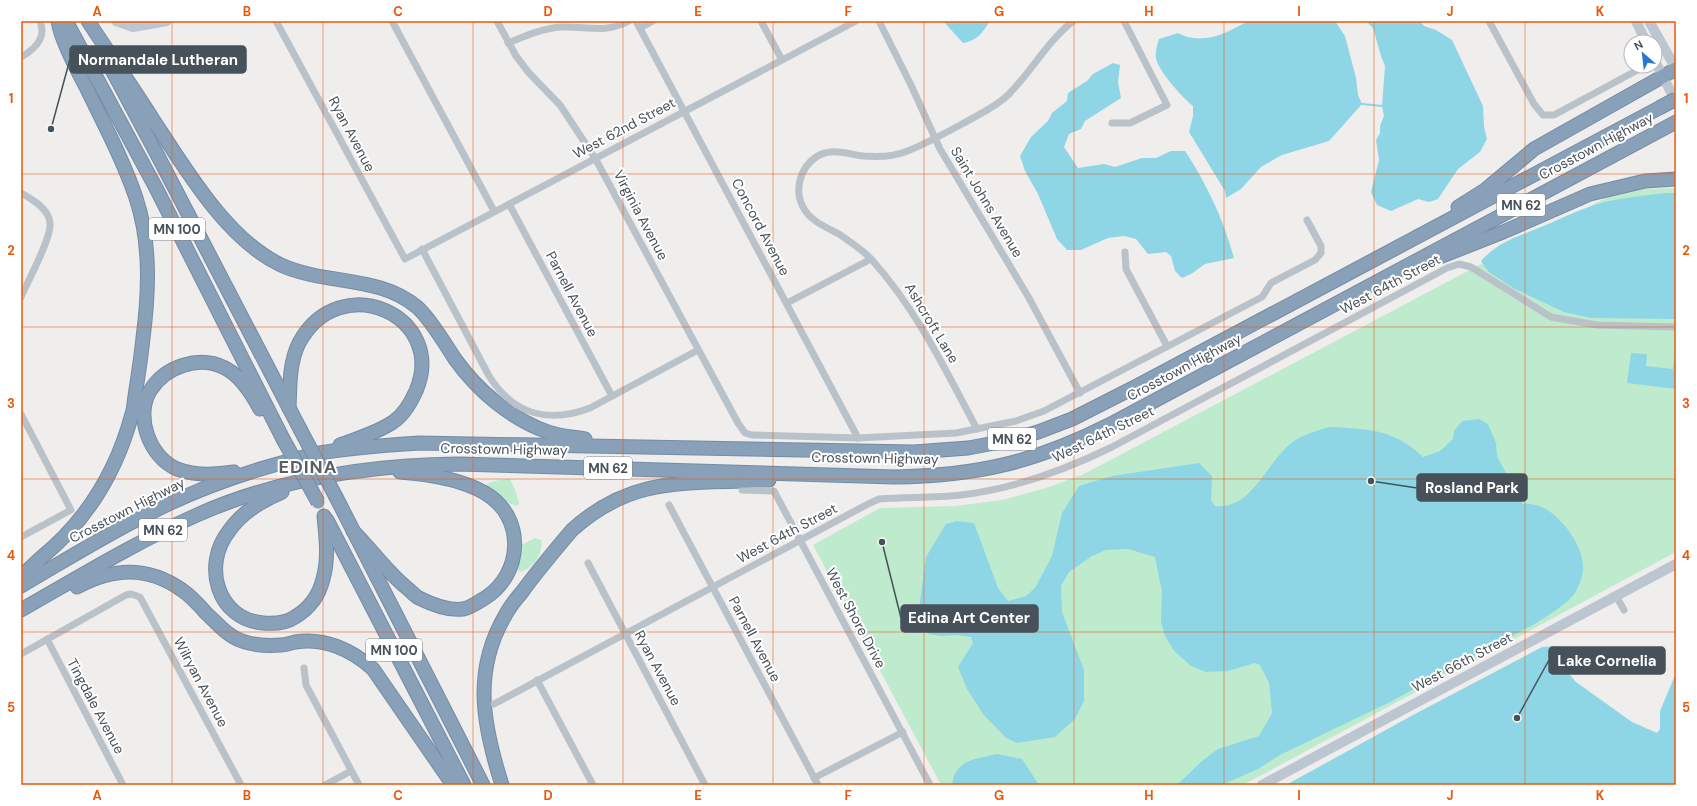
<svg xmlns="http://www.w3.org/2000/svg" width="1697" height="806" font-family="'DM Sans',sans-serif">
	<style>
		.green { fill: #beebce }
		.water { fill: #8ed6e5 }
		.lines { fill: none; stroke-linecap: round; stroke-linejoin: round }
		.stream { stroke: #8ed6e5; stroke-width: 2 }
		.highway-casing { stroke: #738ca5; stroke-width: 15 }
		.street { stroke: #bac2c9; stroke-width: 7 }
		.secondary { stroke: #bcc6d0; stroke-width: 10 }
		.highway { stroke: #88a1b9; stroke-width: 13 }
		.highway-bridge-casing { stroke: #738ca5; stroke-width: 15; stroke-linecap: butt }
		.highway-bridge { stroke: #88a1b9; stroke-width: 13 }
		.grid { fill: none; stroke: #e8590c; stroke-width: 1; stroke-opacity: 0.55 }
		.labels { text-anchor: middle; stroke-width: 4; stroke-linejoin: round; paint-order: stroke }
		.shield { fill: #fff; stroke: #7e858b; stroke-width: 1 }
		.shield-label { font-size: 13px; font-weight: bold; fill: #475159 }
		.street-label { font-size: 14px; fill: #475159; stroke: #fff }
		.district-label { font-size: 18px; font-weight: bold; letter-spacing: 1px; fill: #5a5e62; stroke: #fff }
		.leader { fill: none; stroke: #475159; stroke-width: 1.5 }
		.callout-dot { fill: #475159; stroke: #fff; stroke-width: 1.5 }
		.callout { fill: #475159; stroke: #475159; stroke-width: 1.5 }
		.callout-label { font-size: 15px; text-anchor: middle; font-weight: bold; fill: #fff }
		.neatline { fill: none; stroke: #e8590c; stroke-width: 1.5 }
		.grid-label { font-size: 13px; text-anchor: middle; font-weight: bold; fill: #e8590c }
	</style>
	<rect width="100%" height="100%" fill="#f0eded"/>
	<g class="green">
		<path d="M1676 188V552L1243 785H941L813 545 880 508 955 506 1002 500 1046 488 1084 474 1621 190Z"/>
		<path d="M510 479 514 487 519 502V504L517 506 504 502 485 486C491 480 501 480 510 479Z"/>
		<path d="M535 538 541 540C544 553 533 569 520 572L516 568 519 546Z"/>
	</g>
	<g class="water">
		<path d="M943 21H990C983 32 977 41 963 43Z"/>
		<path d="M1248 21H1335L1345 36 1356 78 1358 95 1362 104 1329 141 1282 155 1261 167 1241 189 1226 198 1225 191 1189 132 1193 116V106C1183 98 1158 71 1156 58 1155 52 1157 45 1159 39L1178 33C1202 46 1227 33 1248 21Z"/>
		<path d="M1366 21H1420L1424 26 1436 30 1452 40 1483 106 1484 127 1487 139 1480 152 1458 169 1438 199 1429 202 1418 199 1391 211 1377 205 1371 192 1379 160 1376 140 1380 133V126L1384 116 1382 106 1385 66 1381 56 1373 28Z"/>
		<path d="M1113 63 1120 65 1118 82 1121 98 1085 121 1081 129 1069 134 1064 147 1078 168 1104 164 1115 167 1142 158H1156L1171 151H1185C1207 184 1224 221 1234 258L1205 264 1191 274 1182 278 1175 271 1171 256 1166 252 1148 254 1136 239 1124 236 1108 238 1081 250H1067L1057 239 1038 194 1025 171 1020 156 1031 137 1048 121 1052 113 1067 101 1068 93 1087 81 1093 74Z"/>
		<path d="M1667 193H1676V319L1591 318 1564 312 1513 288 1489 272 1481 261C1499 241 1517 237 1541 227 1556 221 1571 213 1586 208 1612 198 1640 196 1667 193Z"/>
		<path d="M1631 353 1647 354 1646 366 1673 369 1674 358H1676V389L1627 383Z"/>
		<path d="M1479 419 1488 424 1496 443 1497 456 1507 475 1509 491 1523 504C1531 503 1542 506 1549 511 1566 523 1585 549 1583 571 1582 577 1579 586 1576 591 1572 601 1547 616 1538 622L1390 702 1280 755 1258 769 1233 780 1221 785H1177L1203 760 1218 749 1259 736 1272 713 1269 683 1260 665 1255 663 1228 671 1206 672 1191 666 1174 651 1165 636 1161 622 1162 592 1155 557 1128 549 1106 550 1092 556 1069 572 1061 586 1062 612 1084 670V701L1075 719 1055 737 1017 743 1006 738 983 714 967 689 958 667 973 643 971 637 956 635 941 636 929 634 920 624 919 609 926 557 946 524 957 521 974 523 998 588 1008 601 1026 596 1035 588 1052 556 1062 513 1079 486 1112 476 1199 463 1212 476 1211 500 1215 506C1255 511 1268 454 1299 438 1305 435 1327 426 1333 427 1341 427 1350 428 1358 429 1383 430 1405 439 1423 457L1440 451 1453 439 1454 431 1462 421Z"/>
		<path d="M1555 646 1562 655 1564 668 1576 682 1632 722 1657 733 1660 729V711L1676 673V785H1286L1413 715 1542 647Z"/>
		<path d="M997 754 1022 759 1039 785H952C955 759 976 759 997 754Z"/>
	</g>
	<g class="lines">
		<path class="stream" d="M1362 104 1382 106"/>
		<g class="highway-casing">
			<g id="highway">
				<path d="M66 21 156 188 283 439"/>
				<path d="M88 21C109 53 131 85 152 118 185 168 226 239 281 265 325 285 379 275 417 307 430 318 445 344 455 359 478 391 511 419 548 432 560 436 573 437 585 439"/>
				<path d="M112 70 159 158 300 429"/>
				<path d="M1458 207 1485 190 1534 149 1676 69"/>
				<path d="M1437 258 1503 232 1590 194 1645 181 1676 179"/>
				<path d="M289 408C290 386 289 363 299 343 340 267 448 316 416 391 411 402 404 415 393 422 377 433 358 438 340 445"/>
				<path d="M234 472C215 475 195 476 177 469 149 457 135 416 150 391 165 366 199 355 225 368 241 376 252 394 260 409"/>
				<path d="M282 492C261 501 242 512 229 531 202 565 217 619 263 623 274 624 286 623 295 617 310 608 319 596 323 579 329 558 326 537 324 516"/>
				<path d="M336 497 483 785"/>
				<path d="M327 520 464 785"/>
				<path d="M353 531C372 550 387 572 407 588 411 591 415 596 419 598 431 604 449 611 463 609 470 608 478 602 485 598 523 574 526 517 485 493 461 479 427 474 400 472"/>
				<path d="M21 575C29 570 35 563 42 557 87 520 117 470 132 414 134 408 134 402 135 396 138 377 141 357 143 338 149 292 151 243 136 198 124 162 105 126 88 91 79 73 61 41 58 21"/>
				<path d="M21 586C64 561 107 534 152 512 195 490 240 474 285 462 297 459 309 455 320 453 353 447 387 445 419 443L914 452 968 448 1011 440 1038 432 1072 419 1137 386 1659 108"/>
				<path d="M77 587C114 567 148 566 182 590 191 596 199 605 206 613 217 623 227 636 242 641 253 645 269 646 281 645 286 645 291 643 295 642 324 637 352 650 373 669L453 785"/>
				<path d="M21 610C79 577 136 542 197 515 280 478 369 465 459 464L894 477C977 476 1036 462 1111 424L1676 122"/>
				<path d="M502 785C483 725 472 671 506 614 510 606 516 599 522 592 538 570 555 550 572 530 635 473 692 485 769 480"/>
			</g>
		</g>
		<g class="street">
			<path d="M276 21 405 259 856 21"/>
			<path d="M392 21 494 211"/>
			<path d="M497 21 516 56 529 73 560 105 595 158 738 423 745 433 752 435 858 438 956 433 1016 421 1044 411 1262 297 1271 283 1315 260 1321 253V246L1307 220"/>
			<path d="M636 21 858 438"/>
			<path d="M761 21 782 60"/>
			<path d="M879 21 911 85 940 149 1029 298 1080 393"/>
			<path d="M1489 21 1534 104 1543 115H1554L1645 66"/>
			<path d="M640 28 653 21"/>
			<path d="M508 43C525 36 543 28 562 27 587 26 604 34 629 21"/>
			<path d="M21 57C35 49 47 38 40 21"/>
			<path d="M1112 123H1130L1167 105 1124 21"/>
			<path d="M21 193C32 199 49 209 50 223 52 237 28 281 21 297"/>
			<path d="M509 204 612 396"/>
			<path d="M422 249 489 376C513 414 548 424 590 408L698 350"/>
			<path d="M1125 252 1126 269 1167 346"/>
			<path d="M787 303 871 259"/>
			<path d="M21 414 71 510 21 537"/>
			<path d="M977 429C946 371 917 310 872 260 863 250 850 242 839 234 826 227 810 221 803 207 794 190 800 168 816 157 831 147 847 154 863 156 877 157 892 157 905 152 926 144 945 133 964 123 979 114 996 107 1008 95 1031 72 1047 42 1073 21"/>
			<path d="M742 490 774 491 930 785"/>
			<path d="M669 505 818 785"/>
			<path d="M588 563 705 785"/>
			<path d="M1616 596 1624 610"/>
			<path d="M47 639 123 785"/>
			<path d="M21 654 126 595 131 594 140 597 241 785"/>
			<path d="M304 668 306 685 359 785"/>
			<path d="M537 680 593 785"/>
			<path d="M494 704 868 504 879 499C906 497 934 498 961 495 1014 489 1065 470 1112 447L1447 268 1459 264 1471 267 1551 317 1597 325 1676 327"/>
			<path d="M814 778 903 732"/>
			<path d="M325 785 351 771"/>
		</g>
		<g class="secondary">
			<path d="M116 21 133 27 167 21"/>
			<path d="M1636 21 1646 42"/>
			<path d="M1649 21 1676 69"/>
			<path d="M1655 61 1676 102"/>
			<path d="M1262 785 1676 564"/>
		</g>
		<use href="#highway" class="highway"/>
		<g class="highway-bridge-casing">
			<g id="highway-bridge">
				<path d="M1659 108 1676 99"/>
				<path d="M300 429 336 497"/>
				<path d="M283 439 318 502"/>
			</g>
		</g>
		<use href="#highway-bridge" class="highway-bridge"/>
	</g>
	<path class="grid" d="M172 21V785M323 21V785M473 21V785M623 21V785M773 21V785M924 21V785M1074 21V785M1224 21V785M1374 21V785M1525 21V785M21 174H1676M21 327H1676M21 479H1676M21 632H1676"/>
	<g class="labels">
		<g class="shield">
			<rect x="1497" y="194" width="48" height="22" rx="3"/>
			<rect x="149" y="218" width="56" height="22" rx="3"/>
			<rect x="988" y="428" width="48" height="22" rx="3"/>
			<rect x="584" y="457" width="48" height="22" rx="3"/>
			<rect x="139" y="519" width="48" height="22" rx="3"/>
			<rect x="366" y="639" width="56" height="22" rx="3"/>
		</g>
		<g class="shield-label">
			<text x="1521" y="210">MN 62</text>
			<text x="177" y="234">MN 100</text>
			<text x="1012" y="444">MN 62</text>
			<text x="608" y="473">MN 62</text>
			<text x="163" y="535">MN 62</text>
			<text x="394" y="655">MN 100</text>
		</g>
		<g class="street-label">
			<text transform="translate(624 128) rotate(-28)" y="5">West 62nd Street</text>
			<text transform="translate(352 134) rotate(62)" y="5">Ryan Avenue</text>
			<text transform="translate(1596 146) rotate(-28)" y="5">Crosstown Highway</text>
			<text transform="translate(987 202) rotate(59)" y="5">Saint Johns Avenue</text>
			<text transform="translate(641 215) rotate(62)" y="5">Virginia Avenue</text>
			<text transform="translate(761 227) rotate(62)" y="5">Concord Avenue</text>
			<text transform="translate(1390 284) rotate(-28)" y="5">West 64th Street</text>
			<text transform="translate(572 294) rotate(62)" y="5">Parnell Avenue</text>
			<text transform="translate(932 323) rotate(59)" y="5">Ashcroft Lane</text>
			<text transform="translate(1184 367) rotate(-28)" y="5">Crosstown Highway</text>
			<text transform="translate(1103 434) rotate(-26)" y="5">West 64th Street</text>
			<text transform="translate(504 449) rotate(1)" y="5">Crosstown Highway</text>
			<text transform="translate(875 458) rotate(1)" y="5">Crosstown Highway</text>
			<text transform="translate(127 510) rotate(-27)" y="5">Crosstown Highway</text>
			<text transform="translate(787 533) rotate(-28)" y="5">West 64th Street</text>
			<text transform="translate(856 618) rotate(62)" y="5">West Shore Drive</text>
			<text transform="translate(755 639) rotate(62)" y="5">Parnell Avenue</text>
			<text transform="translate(1462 662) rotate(-28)" y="5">West 66th Street</text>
			<text transform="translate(658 668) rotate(62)" y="5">Ryan Avenue</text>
			<text transform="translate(201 682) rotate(62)" y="5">Wilryan Avenue</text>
			<text transform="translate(96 706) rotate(62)" y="5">Tingdale Avenue</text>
		</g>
		<g class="district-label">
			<text x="308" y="473">EDINA</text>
		</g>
	</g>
	<path class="leader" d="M51 129L70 59M1371 481L1417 488M882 542L901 618M1517 718L1549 660"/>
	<g class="callout-dot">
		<circle cx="51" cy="129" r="4"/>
		<circle cx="1371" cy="481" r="4"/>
		<circle cx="882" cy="542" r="4"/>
		<circle cx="1517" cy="718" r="4"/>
	</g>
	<g class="callout">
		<rect x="70" y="46" width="176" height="27" rx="4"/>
		<rect x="1417" y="474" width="110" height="27" rx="4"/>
		<rect x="901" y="605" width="137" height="27" rx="4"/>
		<rect x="1549" y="647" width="116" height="27" rx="4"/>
	</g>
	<g class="callout-label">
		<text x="158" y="65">Normandale Lutheran</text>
		<text x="1472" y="493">Rosland Park</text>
		<text x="969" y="623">Edina Art Center</text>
		<text x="1607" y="666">Lake Cornelia</text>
	</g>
	<rect width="1697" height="806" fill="none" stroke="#ffffff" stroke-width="44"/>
	<g transform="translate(1643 54) rotate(332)"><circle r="19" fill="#ffffff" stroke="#b5b9bd"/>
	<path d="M0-3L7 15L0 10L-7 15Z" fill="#2676d2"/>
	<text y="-6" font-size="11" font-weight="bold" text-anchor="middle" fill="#475159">N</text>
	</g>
	<rect x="22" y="22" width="1653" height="762" class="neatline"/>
	<g class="grid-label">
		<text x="97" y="16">A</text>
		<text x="247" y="16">B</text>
		<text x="398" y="16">C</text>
		<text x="548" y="16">D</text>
		<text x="698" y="16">E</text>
		<text x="848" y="16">F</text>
		<text x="999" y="16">G</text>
		<text x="1149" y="16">H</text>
		<text x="1299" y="16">I</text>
		<text x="1450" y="16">J</text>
		<text x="1600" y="16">K</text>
		<text x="11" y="103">1</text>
		<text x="1686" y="103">1</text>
		<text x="11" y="255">2</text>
		<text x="1686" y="255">2</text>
		<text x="11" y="408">3</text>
		<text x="1686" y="408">3</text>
		<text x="11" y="560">4</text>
		<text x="1686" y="560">4</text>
		<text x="11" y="712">5</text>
		<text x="1686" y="712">5</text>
		<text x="97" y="800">A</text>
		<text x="247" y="800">B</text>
		<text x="398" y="800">C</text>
		<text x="548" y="800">D</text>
		<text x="698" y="800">E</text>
		<text x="848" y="800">F</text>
		<text x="999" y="800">G</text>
		<text x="1149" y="800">H</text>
		<text x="1299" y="800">I</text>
		<text x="1450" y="800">J</text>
		<text x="1600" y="800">K</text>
	</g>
</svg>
